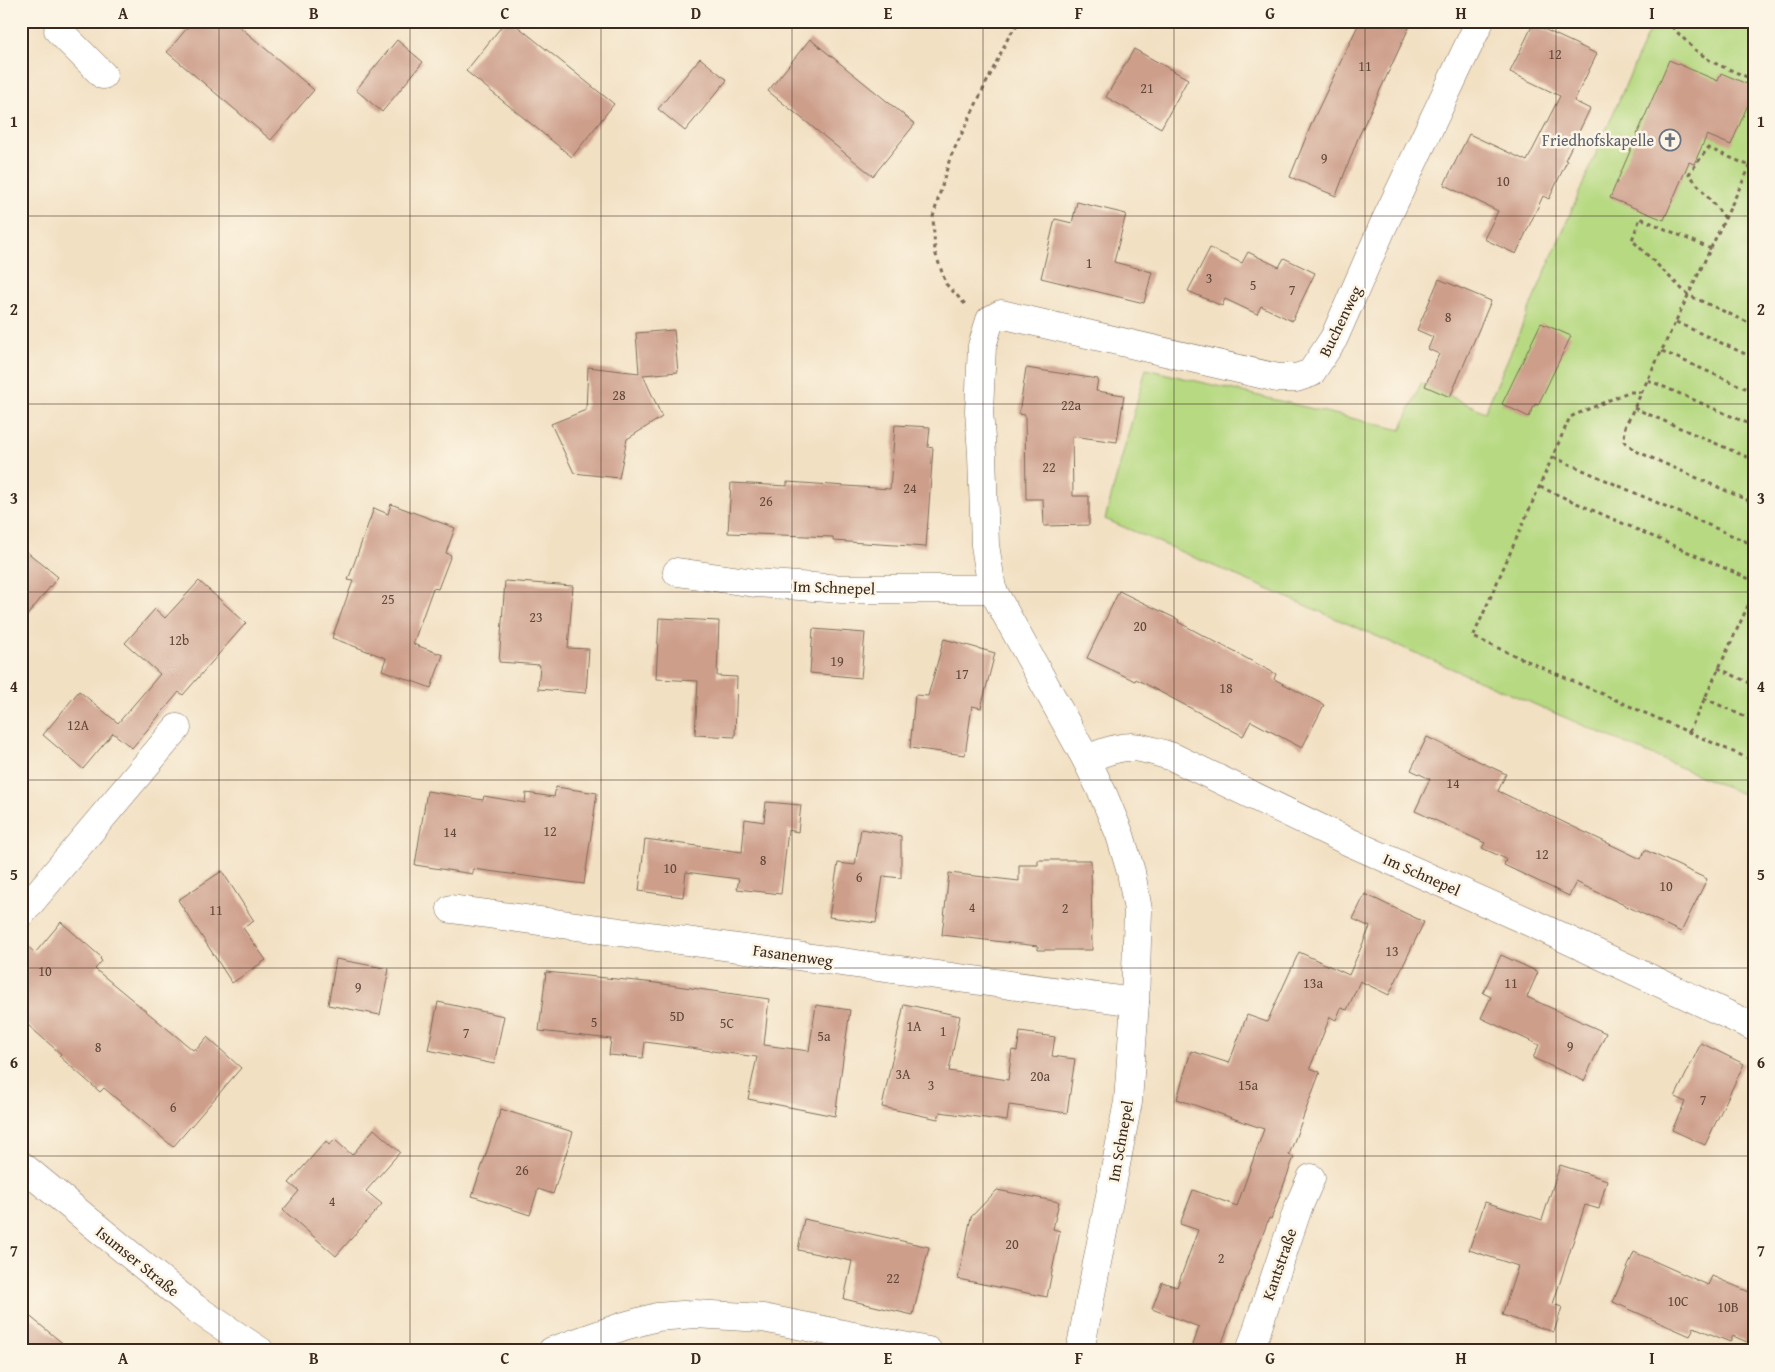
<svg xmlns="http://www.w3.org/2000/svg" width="1775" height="1372" font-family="'Gentium Book Plus',serif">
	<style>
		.green { fill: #b6d981; stroke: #788250 }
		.building { fill: #cd9f8b }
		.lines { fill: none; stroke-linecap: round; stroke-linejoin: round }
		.minor-casing { stroke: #7b6a58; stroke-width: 29 }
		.path { stroke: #7b6a58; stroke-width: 3; stroke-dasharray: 4 4; stroke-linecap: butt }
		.minor { stroke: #fff; stroke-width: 28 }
		.grid { fill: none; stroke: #3b2a1e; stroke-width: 1; stroke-opacity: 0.55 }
		.labels { text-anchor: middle; stroke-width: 5; stroke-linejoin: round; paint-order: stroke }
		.number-label { font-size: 14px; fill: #604739 }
		.worship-label { font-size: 16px; fill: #5b616d; stroke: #fcf5e5; text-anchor: end }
		.street-label { font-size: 16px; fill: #3b2a1e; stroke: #fcf5e5 }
		.neatline { fill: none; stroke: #3b2a1e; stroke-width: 2 }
		.grid-label { font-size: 16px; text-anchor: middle; font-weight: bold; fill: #3b2a1e }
	</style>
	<rect width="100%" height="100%" fill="#fcf5e5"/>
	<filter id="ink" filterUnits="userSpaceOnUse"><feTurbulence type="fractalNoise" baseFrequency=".02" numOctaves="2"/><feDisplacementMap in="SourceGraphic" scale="10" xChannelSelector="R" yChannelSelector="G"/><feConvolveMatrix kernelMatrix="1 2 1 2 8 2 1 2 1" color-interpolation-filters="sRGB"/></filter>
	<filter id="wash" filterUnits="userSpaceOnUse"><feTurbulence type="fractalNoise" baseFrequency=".0096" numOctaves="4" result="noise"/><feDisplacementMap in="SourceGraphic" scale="20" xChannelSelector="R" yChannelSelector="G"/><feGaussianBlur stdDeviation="1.12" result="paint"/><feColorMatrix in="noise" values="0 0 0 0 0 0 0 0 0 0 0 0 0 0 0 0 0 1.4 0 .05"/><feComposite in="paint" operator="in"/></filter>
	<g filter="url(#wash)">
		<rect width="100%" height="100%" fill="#f2e0c3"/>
		<path class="green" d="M1653 21H1754V799L1105 519 1146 369 1401 430 1421 383 1485 412Z"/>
		<g id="blocks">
			<g class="building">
				<path d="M193 21H233L314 90 271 140 167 52Z"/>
				<path d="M506 21H511L614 104 572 157 466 71Z"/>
				<path d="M1360 21H1412L1358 138 1336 196 1290 177 1313 120Z"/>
				<path d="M1533 24 1597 54 1574 101 1590 109 1565 160 1567 161 1549 199 1543 196 1516 254 1484 239 1498 211 1444 185 1469 134 1527 161 1560 96 1510 72Z"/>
				<path d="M810 39 915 124 873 176 768 91Z"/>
				<path d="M397 40 423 62 382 112 356 90Z"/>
				<path d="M1134 49 1188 79 1161 128 1106 97Z"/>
				<path d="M700 58 727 80 685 131 658 109Z"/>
				<path d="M1669 60 1718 81 1721 73 1754 87V90L1731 145 1707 135 1694 164 1689 162 1664 220 1610 198Z"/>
				<path d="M1077 202 1126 214 1114 262 1152 272 1144 303 1041 278 1055 219 1072 223Z"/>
				<path d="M1210 248 1242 263 1248 252 1279 267 1284 258 1315 273 1292 321 1261 306 1257 314 1225 299 1222 306 1188 291Z"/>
				<path d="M1439 279 1491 301 1450 397 1425 386 1439 354 1428 349 1433 337 1417 330Z"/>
				<path d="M1541 323 1571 336 1538 405 1535 404 1529 417 1502 404Z"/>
				<path d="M674 330 678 372 643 375 662 417 627 439 619 478 574 473 551 424 586 410 588 367 639 373 636 333Z"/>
				<path d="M1026 368 1098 379 1096 391 1124 395 1117 442 1072 436 1073 496H1089V525L1044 526 1043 499H1026L1025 415 1019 414Z"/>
				<path d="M895 425 930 427 928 447 933 448 926 547 833 541V537L728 533 731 483 787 486V482L890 489Z"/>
				<path d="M391 504 455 528 446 553 451 555 438 589 433 588 413 644 443 655 431 688 382 670 386 658 332 638 353 581 348 580 374 508 388 514Z"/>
				<path d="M21 547 58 577 21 623Z"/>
				<path d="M199 581 246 623 183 695 179 692 132 748 113 733 83 769 43 735 79 691 118 723 160 674 125 643 155 609 165 618Z"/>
				<path d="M505 581 573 586 568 648 589 649 586 693 538 689 540 665 499 662Z"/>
				<path d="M1119 591 1179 620 1178 622 1276 674 1274 679 1324 705 1302 748 1251 721 1243 736 1136 679 1135 681 1087 658Z"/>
				<path d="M659 618 719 621 717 676 737 677 735 737 695 735 698 681 656 679Z"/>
				<path d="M813 629 865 633 861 678 810 673Z"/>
				<path d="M944 639 995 653 981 708 972 706 965 755 910 748 915 695 928 696Z"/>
				<path d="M1427 737 1506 774 1498 791 1641 859 1645 850 1707 879 1681 932 1576 882 1569 896 1504 865 1506 859 1482 848 1485 843 1415 811 1430 779 1411 770Z"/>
				<path d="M556 787 597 793 584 884 473 869V874L415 865 427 791 483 800 484 796 525 803 526 793 554 797Z"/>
				<path d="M766 802 801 805 798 832 788 830 781 894 737 889 739 879 686 872 683 897 639 891 645 839 742 852 745 819 764 822Z"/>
				<path d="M861 829 901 836V878L883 876 876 923 829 917 838 863 855 865Z"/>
				<path d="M1038 860H1091L1092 950H1038V946L942 935 949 873 1019 881V865H1038Z"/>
				<path d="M222 871 254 921 243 928 266 960 232 983 178 900Z"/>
				<path d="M1365 894 1424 922 1389 995 1360 981 1347 1010 1341 1008 1336 1020 1330 1017 1310 1068 1320 1072 1289 1155 1294 1157 1271 1219 1269 1218 1219 1351H1191L1199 1327 1152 1309 1162 1282 1177 1287 1198 1230 1180 1224 1193 1190 1237 1206 1264 1129 1177 1099 1191 1051 1229 1063 1247 1015 1267 1022 1299 952 1349 975 1370 927 1353 919Z"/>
				<path d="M61 922 101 957 100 959 102 961 95 969 193 1050 195 1048 196 1050 207 1037 241 1068 173 1147 104 1088 100 1092 59 1056 61 1054 21 1019V940L35 953Z"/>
				<path d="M1501 955 1538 972 1527 997 1606 1033 1584 1081 1533 1058 1539 1045 1481 1018 1491 997 1483 993Z"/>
				<path d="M336 959 389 969 380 1015 328 1005Z"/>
				<path d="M546 972 656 983 769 999 764 1045 809 1051 816 1005 850 1010 835 1116 748 1099 757 1057 645 1042 643 1058 609 1055 611 1039 539 1031Z"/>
				<path d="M438 1002 504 1016 494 1064 428 1050Z"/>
				<path d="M904 1004 960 1016 949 1071 1008 1080 1012 1050 1017 1051 1020 1032 1055 1037 1052 1056 1075 1059 1067 1113 1009 1105 1007 1121 940 1112 938 1119 882 1107Z"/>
				<path d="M1701 1043 1744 1064 1705 1145 1672 1130 1685 1102 1675 1097Z"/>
				<path d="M501 1109 573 1132 553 1194 538 1189 530 1215 472 1196Z"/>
				<path d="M374 1129 400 1152 366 1191 382 1204 336 1256 283 1210 299 1191 289 1183 326 1141 329 1145 335 1140 352 1155Z"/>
				<path d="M1560 1165 1607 1180 1599 1209 1585 1205 1553 1304 1562 1307 1554 1332 1502 1315 1518 1266 1469 1250 1485 1202 1542 1220Z"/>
				<path d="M997 1190 1059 1202 1053 1229 1060 1231 1047 1297 958 1279 971 1217Z"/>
				<path d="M804 1219 929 1247 913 1315 844 1299 852 1261 798 1250Z"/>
				<path d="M1634 1252 1708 1285 1712 1276 1754 1294V1345L1733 1336 1730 1342 1694 1327 1690 1336 1613 1302Z"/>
				<path d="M21 1309 72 1351H21Z"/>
			</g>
		</g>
	</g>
	<g filter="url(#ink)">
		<use href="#blocks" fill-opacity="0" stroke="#7b6a58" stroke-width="1"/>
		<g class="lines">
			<g class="minor-casing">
				<g id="minor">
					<path d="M63 21 58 30 103 75"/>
					<path d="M677 572 755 583 842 589H992"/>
					<path d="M1086 759C1127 743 1132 744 1173 757L1347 841 1534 924 1754 1027"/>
					<path d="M451 909 1135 1002"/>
					<path d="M21 914 177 728"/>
					<path d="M21 1165 195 1308 260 1351"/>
					<path d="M552 1351 624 1326 657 1317 695 1314 763 1318 928 1351"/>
					<path d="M1080 1351 1128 1102 1135 1002 1138 910 1131 872 1120 835 1103 794 1086 759 992 589 985 545 982 454 979 411 982 346 990 320 1001 314 1278 378H1296L1311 373 1334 338 1383 226 1480 21"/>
					<path d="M1250 1351 1298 1208 1311 1178"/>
				</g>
			</g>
			<g class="path">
				<path d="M1666 21 1694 49 1712 62 1754 80"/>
				<path d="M1754 158 1625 427 1624 441 1636 451 1754 503"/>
				<path d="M1725 218 1689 174 1708 148 1750 166"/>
				<path d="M1711 249 1640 218 1632 240 1688 295 1754 325"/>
				<path d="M965 304 946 284 935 252 933 217 950 158 1009 36 1020 21"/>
				<path d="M1676 322 1754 358"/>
				<path d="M1662 351 1754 392"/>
				<path d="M1648 380 1754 426"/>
				<path d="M1642 392H1628L1570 417 1473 637 1754 761"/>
				<path d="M1634 408 1754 460"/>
				<path d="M1553 457 1754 545"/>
				<path d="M1540 487 1754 581"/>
				<path d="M1718 668 1754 685"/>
				<path d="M1704 698 1754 721"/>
				<path d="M1689 732 1754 593"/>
			</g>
			<use href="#minor" class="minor"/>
		</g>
	</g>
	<path class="grid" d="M219 21V1351M410 21V1351M601 21V1351M792 21V1351M983 21V1351M1174 21V1351M1365 21V1351M1556 21V1351M21 216H1754M21 404H1754M21 592H1754M21 780H1754M21 968H1754M21 1156H1754"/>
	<defs>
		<g id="church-ring" transform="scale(1.125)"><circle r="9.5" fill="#fcf5e5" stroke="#6b7280" stroke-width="1.5"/><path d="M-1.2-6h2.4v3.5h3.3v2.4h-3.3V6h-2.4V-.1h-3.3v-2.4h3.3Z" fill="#6b7280"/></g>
	</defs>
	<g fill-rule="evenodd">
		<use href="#church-ring" x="1670" y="140"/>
	</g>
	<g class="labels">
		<g class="number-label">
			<text x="1555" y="59">12</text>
			<text x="1365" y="71">11</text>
			<text x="1147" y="93">21</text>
			<text x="1324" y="163">9</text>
			<text x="1503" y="186">10</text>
			<text x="1089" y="268">1</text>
			<text x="1209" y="283">3</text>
			<text x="1253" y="290">5</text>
			<text x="1292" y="295">7</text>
			<text x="1448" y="322">8</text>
			<text x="619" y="400">28</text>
			<text x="1071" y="410">22a</text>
			<text x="1049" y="472">22</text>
			<text x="910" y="493">24</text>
			<text x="766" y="506">26</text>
			<text x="388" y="604">25</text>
			<text x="536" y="622">23</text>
			<text x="1140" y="631">20</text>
			<text x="179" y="645">12b</text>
			<text x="837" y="666">19</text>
			<text x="962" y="679">17</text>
			<text x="1226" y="693">18</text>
			<text x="78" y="730">12A</text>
			<text x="1453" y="788">14</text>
			<text x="550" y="836">12</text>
			<text x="450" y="837">14</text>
			<text x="1542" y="859">12</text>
			<text x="763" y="865">8</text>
			<text x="670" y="873">10</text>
			<text x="859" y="882">6</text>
			<text x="1666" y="891">10</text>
			<text x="972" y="912">4</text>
			<text x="1065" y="913">2</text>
			<text x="216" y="915">11</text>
			<text x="1392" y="956">13</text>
			<text x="45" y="976">10</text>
			<text x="1313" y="988">13a</text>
			<text x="1511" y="988">11</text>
			<text x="358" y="992">9</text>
			<text x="677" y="1021">5D</text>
			<text x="594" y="1027">5</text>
			<text x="727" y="1028">5C</text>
			<text x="914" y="1031">1A</text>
			<text x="943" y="1036">1</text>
			<text x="466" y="1038">7</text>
			<text x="824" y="1041">5a</text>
			<text x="1570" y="1051">9</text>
			<text x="98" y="1052">8</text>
			<text x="903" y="1079">3A</text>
			<text x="1040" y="1081">20a</text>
			<text x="931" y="1090">3</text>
			<text x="1248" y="1090">15a</text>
			<text x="1703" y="1105">7</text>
			<text x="173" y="1112">6</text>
			<text x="522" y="1175">26</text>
			<text x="332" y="1206">4</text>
			<text x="1012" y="1249">20</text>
			<text x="1221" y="1263">2</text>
			<text x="893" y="1283">22</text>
			<text x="1678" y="1306">10C</text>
			<text x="1728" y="1312">10B</text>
		</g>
		<g class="worship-label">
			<text x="1654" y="146">Friedhofskapelle</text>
		</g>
		<g class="street-label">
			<text transform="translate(1340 321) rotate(-64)" y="6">Buchenweg</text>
			<text transform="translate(834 587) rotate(2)" y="6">Im Schnepel</text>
			<text transform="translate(1422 874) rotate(24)" y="6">Im Schnepel</text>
			<text transform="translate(793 955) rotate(8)" y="6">Fasanenweg</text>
			<text transform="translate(1120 1141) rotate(-80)" y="6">Im Schnepel</text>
			<text transform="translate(138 1261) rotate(39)" y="6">Isumser Straße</text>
			<text transform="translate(1279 1264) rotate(-71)" y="6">Kantstraße</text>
		</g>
	</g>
	<rect width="1775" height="1372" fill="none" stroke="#fcf5e5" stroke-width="55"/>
	<rect x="28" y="28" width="1720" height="1316" class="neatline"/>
	<g class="grid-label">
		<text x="123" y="19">A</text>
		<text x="314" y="19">B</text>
		<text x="505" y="19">C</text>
		<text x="696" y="19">D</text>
		<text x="888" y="19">E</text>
		<text x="1079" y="19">F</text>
		<text x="1270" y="19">G</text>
		<text x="1461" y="19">H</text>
		<text x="1652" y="19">I</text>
		<text x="14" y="127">1</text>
		<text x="1761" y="127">1</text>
		<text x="14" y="315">2</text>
		<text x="1761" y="315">2</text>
		<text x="14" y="504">3</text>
		<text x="1761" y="504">3</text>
		<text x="14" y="692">4</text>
		<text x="1761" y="692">4</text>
		<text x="14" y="880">5</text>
		<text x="1761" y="880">5</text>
		<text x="14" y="1068">6</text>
		<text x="1761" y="1068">6</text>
		<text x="14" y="1256">7</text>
		<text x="1761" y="1256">7</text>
		<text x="123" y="1364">A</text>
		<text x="314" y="1364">B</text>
		<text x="505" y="1364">C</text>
		<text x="696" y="1364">D</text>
		<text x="888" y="1364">E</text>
		<text x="1079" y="1364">F</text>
		<text x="1270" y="1364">G</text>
		<text x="1461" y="1364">H</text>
		<text x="1652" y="1364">I</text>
	</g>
</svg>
